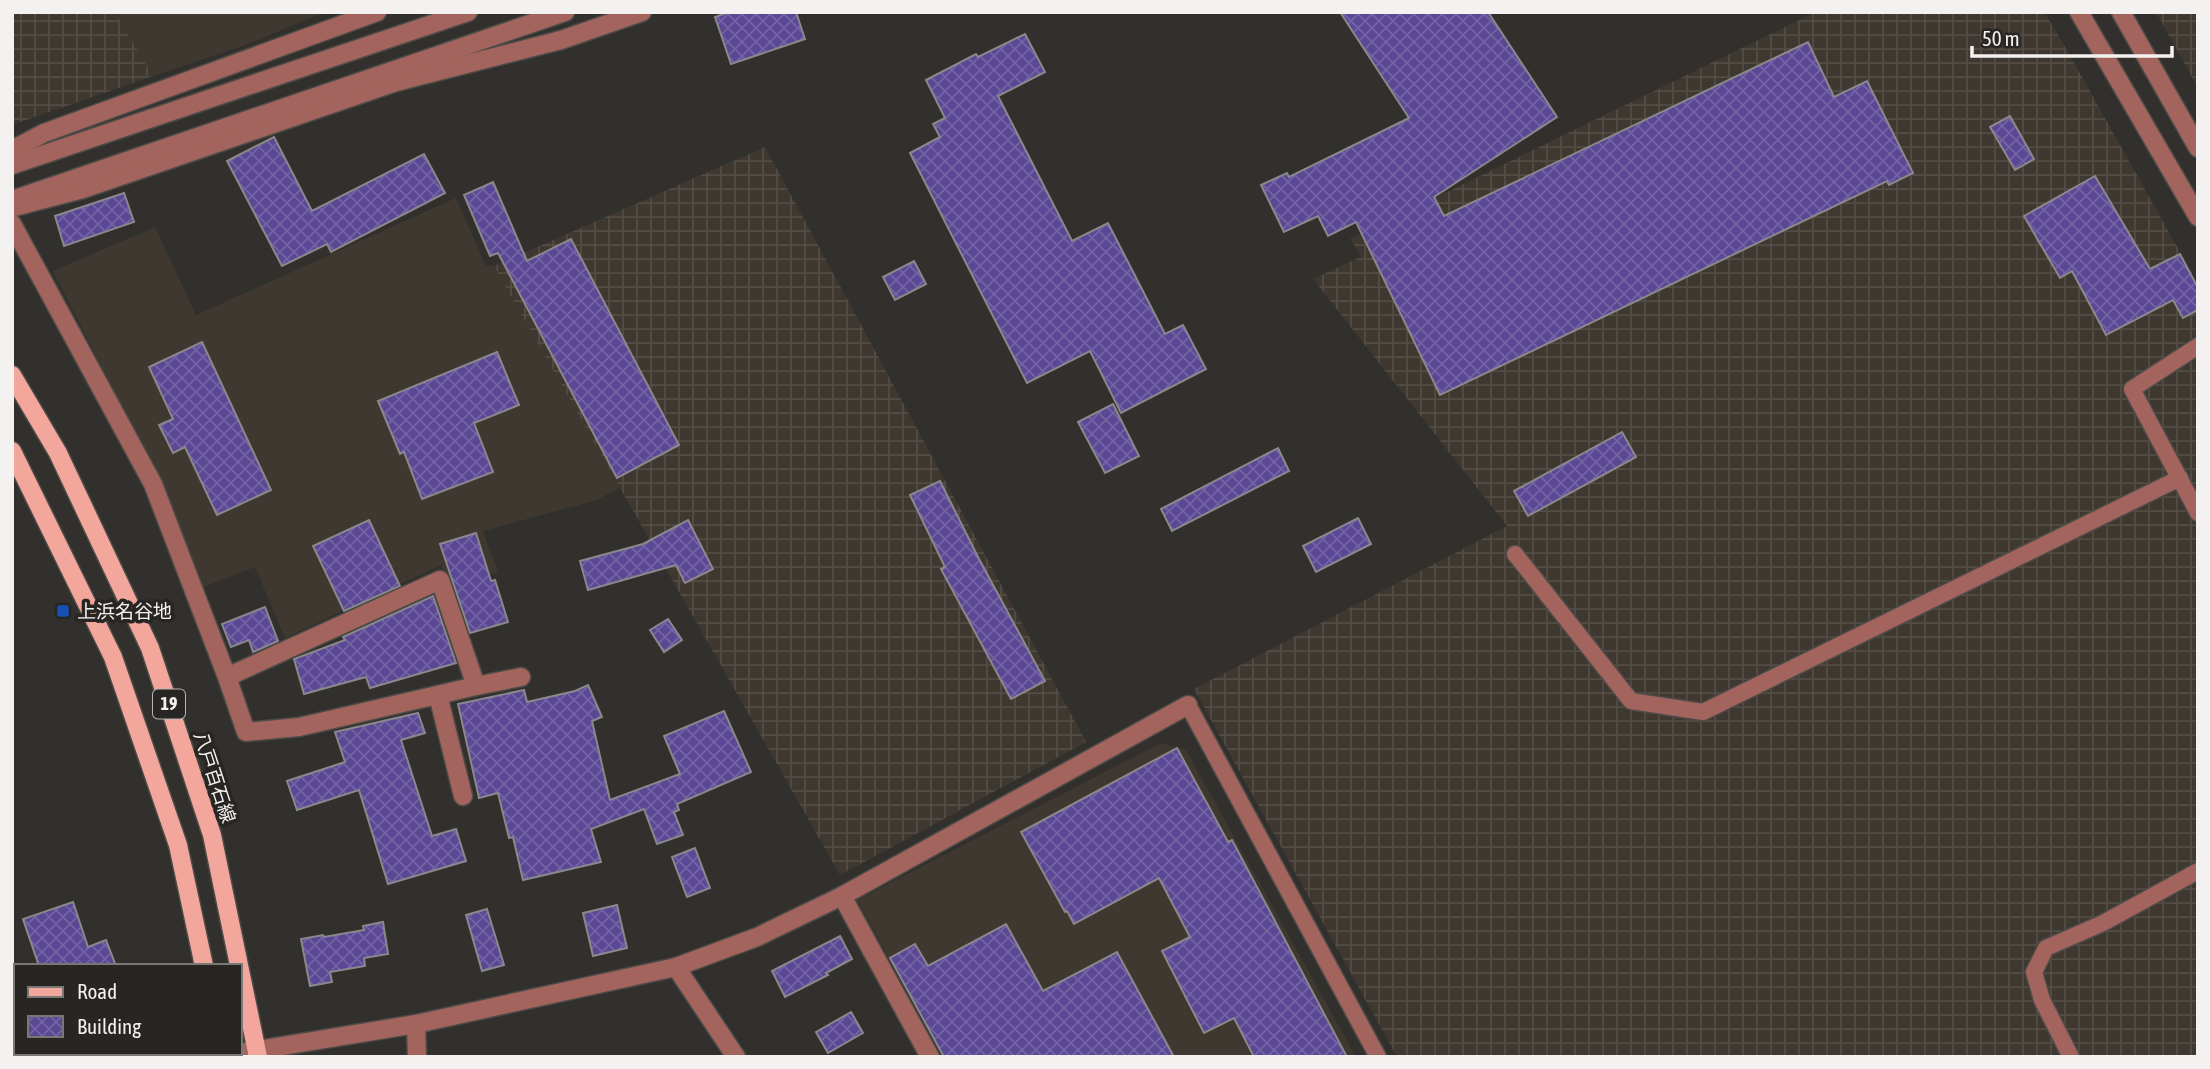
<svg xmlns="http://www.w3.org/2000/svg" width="2210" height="1069" font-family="'Asap Condensed','Noto Sans JP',sans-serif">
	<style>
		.built { fill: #3f3831 }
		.industrial { fill: url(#industrial-grid) }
		.building { fill: url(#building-cross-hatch); stroke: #89888c; stroke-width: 2 }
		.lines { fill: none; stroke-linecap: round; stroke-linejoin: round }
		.service-casing { stroke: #4d4b48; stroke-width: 19 }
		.minor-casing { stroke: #4d4b48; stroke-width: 21 }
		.tertiary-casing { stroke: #4d4b48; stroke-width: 21 }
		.primary-casing { stroke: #4d4b48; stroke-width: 21 }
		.service { stroke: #a2645c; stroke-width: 16 }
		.minor { stroke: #a2645c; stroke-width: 18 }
		.tertiary { stroke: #a2645c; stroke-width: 18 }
		.primary { stroke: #f3a79c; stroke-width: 18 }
		.transit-dot { fill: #1a4fb4; stroke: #282623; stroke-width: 2.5 }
		.labels { text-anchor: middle; stroke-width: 7; stroke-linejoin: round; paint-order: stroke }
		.shield { fill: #282623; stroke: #b7b5b2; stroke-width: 2 }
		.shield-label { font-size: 18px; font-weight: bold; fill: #f4f2f0 }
		.poi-label { font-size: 19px; fill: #f4f2f0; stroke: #282623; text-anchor: start }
		.street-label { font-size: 19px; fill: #f4f2f0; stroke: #282623 }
	</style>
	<defs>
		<pattern id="industrial-grid" width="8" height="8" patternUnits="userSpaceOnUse" patternTransform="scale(1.75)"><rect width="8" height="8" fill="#3f3831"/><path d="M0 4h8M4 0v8" fill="none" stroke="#524c45"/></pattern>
		<pattern id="building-cross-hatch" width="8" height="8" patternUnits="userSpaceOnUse" patternTransform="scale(1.75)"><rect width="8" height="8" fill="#5b4895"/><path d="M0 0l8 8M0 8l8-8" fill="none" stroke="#7363a4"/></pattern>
	</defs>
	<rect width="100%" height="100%" fill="#32302d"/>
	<g class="built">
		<path d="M115 12H326L245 45 153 76Z"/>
		<path d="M456 198 486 266H494L621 487 597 500 483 531 498 572 449 586 441 565 285 638 255 567 201 588 160 482 53 271 155 227 196 315Z"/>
		<path d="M1161 743 1186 750 1356 1057H944L857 900Z"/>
	</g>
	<g class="industrial">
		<path d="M12 12H115L153 76 12 125Z"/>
		<path d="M1816 12H2044L2064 45 2198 284V1057H1397L1194 689 1507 526 1313 279 1361 257 1351 239Z"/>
		<path d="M2156 12H2198V88Z"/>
		<path d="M765 147 1086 742 840 875 494 266Z"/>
	</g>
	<g class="building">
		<path d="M729 12H796L805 39 731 64 715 17Z"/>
		<path d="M1340 12H1488L1557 117 1434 197 1444 216 1808 42 1834 97 1867 81 1913 173 1889 185 1887 181 1440 395 1356 222 1328 236 1318 216 1284 232 1261 185 1287 173 1289 177 1409 118Z"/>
		<path d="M1025 34 1045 72 998 96 1072 241 1108 223 1165 334 1183 325 1206 369 1121 413 1090 351 1027 383 910 153 940 137 933 124 945 118 926 80 976 54 978 57Z"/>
		<path d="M2010 116 2034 159 2015 170 1990 127Z"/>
		<path d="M274 137 312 211 424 154 445 193 331 252 327 244 282 266 227 161Z"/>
		<path d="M2095 176 2150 269 2180 254 2198 288V310L2183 318 2173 300 2106 335 2072 271 2060 278 2024 216Z"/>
		<path d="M493 182 527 261 571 239 679 445 617 478 498 253 490 256 464 195Z"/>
		<path d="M124 193 134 222 64 246 55 216Z"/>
		<path d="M914 261 926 284 895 300 883 277Z"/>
		<path d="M202 342 271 490 217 515 185 447 173 453 159 425 173 419 149 367Z"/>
		<path d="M497 352 519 405 474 423 493 472 422 499 404 452 400 454 378 401Z"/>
		<path d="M1113 404 1139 456 1105 473 1078 422Z"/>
		<path d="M1622 432 1636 457 1528 516 1514 491Z"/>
		<path d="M1278 448 1289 471 1172 531 1161 509Z"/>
		<path d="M940 481 979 559 1045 681 1011 699 941 569 945 567 910 495Z"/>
		<path d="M1358 518 1371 544 1316 572 1303 546Z"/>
		<path d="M369 520 400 586 344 611 313 546Z"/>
		<path d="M688 520 713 569 685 583 676 565 588 590 580 561 643 544Z"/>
		<path d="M476 533 491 581 495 580 508 622 470 633 440 544Z"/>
		<path d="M433 596 456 663 370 688 366 677 304 694 294 659 345 640 343 637Z"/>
		<path d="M265 607 278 641 253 652 249 640 231 647 222 624Z"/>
		<path d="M668 619 682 640 664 652 650 630Z"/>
		<path d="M588 685 602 717 592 721 610 800 680 774 664 736 724 711 751 772 677 804 679 810 674 812 683 835 657 844 644 809 591 829 601 862 523 880 513 837 509 838 498 793 479 798 458 704 524 690 527 702 575 691Z"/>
		<path d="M418 713 425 733 401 740 432 836 456 829 466 861 388 884 359 790 297 810 287 781 345 762 335 732Z"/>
		<path d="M1177 748 1228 842 1232 840 1347 1057H1254L1234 1018 1204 1033 1162 951 1190 937 1159 878 1074 924 1067 911 1065 912 1021 832Z"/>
		<path d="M695 848 710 888 687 897 672 857Z"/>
		<path d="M73 902 88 947 106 940 116 966H39L23 919Z"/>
		<path d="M617 905 627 948 593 956 583 913Z"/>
		<path d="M487 909 504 965 482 971 466 915Z"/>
		<path d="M383 922 388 954 364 958 365 966 330 972 332 982 310 986 301 939 323 935 324 937 364 930 363 926Z"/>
		<path d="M1006 924 1043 991 1117 952 1174 1057H944L890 958 915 944 928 966Z"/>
		<path d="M840 936 852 959 826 973 828 975 785 997 772 971Z"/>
		<path d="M851 1012 863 1033 828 1053 816 1032Z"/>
	</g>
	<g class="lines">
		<g class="service-casing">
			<g id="service">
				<path d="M2198 346 2132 389 2198 513"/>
				<path d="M1515 554 1631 701 1703 712 2180 478"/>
				<path d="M1188 705 1378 1057"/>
				<path d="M2071 1057 2042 1000 2034 972 2046 948 2103 923 2198 871"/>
			</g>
		</g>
		<g class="minor-casing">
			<g id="minor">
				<path d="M12 150 44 133 377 12"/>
				<path d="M14 207 83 189 396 82 561 40 642 12"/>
				<path d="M12 224 153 484 227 677 246 732 299 727 476 686 440 580 227 677"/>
				<path d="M476 686 521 677"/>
				<path d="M438 695 463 796"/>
				<path d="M842 896 930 1057"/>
				<path d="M676 967 736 1057"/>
				<path d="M416 1024 417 1057"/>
				<path d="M240 1053 416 1024 676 967 757 937 842 896 1188 705"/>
			</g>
		</g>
		<g class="tertiary-casing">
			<g id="tertiary">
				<path d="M2079 12 2198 217"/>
				<path d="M2121 12 2198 148"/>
				<path d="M12 165 468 12"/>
				<path d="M12 200 565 12"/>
			</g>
		</g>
		<g class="primary-casing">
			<g id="primary">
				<path d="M12 375 58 453 150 648 212 835 258 1057"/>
				<path d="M12 451 113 657 178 845 204 966"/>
				<path d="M222 1053 223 1057"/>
			</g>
		</g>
		<use href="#service" class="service"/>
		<use href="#minor" class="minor"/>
		<use href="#tertiary" class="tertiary"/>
		<use href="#primary" class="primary"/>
	</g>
	<rect class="transit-dot" x="56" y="604" width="14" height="14" rx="3.5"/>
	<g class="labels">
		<rect class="shield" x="153" y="689.5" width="32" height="29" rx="5"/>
		<g class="shield-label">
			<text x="169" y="710">19</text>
		</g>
		<g class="poi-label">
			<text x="77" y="618">上浜名谷地</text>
		</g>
		<g class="street-label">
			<text transform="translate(215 777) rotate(72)" y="7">八戸百石線</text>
		</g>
	</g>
	<rect width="2210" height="1069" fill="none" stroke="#f4f2f0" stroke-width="28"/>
	<rect x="14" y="964" width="228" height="91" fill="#282623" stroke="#7a7875" stroke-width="2"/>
	<rect x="28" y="987" width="35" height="10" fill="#f3a79c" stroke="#7a7875" stroke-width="2"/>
	<text x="77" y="999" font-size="21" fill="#f4f2f0">Road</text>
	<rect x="28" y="1016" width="35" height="21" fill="url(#building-cross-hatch)" stroke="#7a7875" stroke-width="2"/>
	<text x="77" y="1034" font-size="21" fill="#f4f2f0">Building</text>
	<path d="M1972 46v10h200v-10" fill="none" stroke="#f4f2f0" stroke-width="3.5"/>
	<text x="1982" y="46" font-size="21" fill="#f4f2f0" stroke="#282623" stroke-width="5" paint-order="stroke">50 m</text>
</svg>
